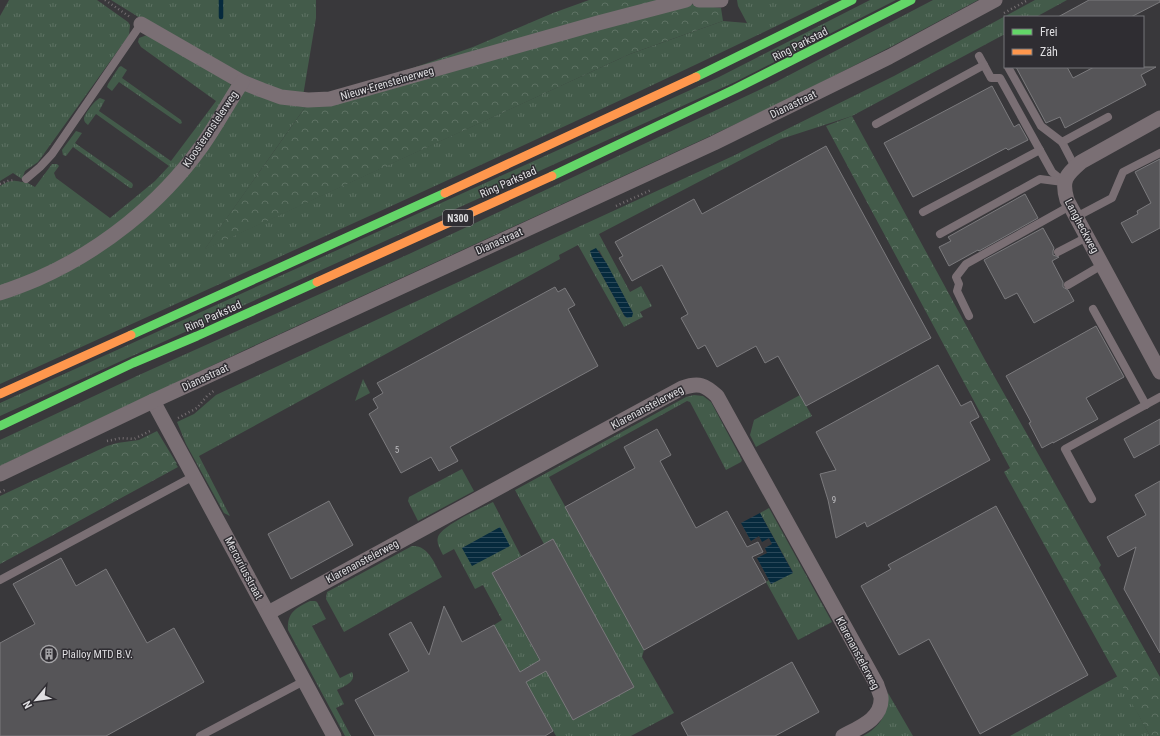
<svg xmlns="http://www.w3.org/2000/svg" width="1160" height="736" font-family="'Roboto Condensed',sans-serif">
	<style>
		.grass { fill: url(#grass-tufts); fill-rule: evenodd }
		.forest { fill: url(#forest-crowns) }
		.water { fill: url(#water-rules) }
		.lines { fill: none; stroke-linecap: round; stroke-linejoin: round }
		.stream { stroke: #062a3d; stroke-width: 4.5 }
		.building { fill: #565558; stroke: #7b7a7d }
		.path { stroke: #756f72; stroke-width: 2.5; stroke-dasharray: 1 3; stroke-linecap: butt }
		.lane { stroke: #7a6f74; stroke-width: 8 }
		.street { stroke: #7a6f74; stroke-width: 15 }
		.fast { stroke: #63d668; stroke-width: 9 }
		.slow { stroke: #ff974d; stroke-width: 9 }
		.labels { text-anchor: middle; stroke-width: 3; stroke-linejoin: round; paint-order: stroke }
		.number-label { font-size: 9px; fill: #bdbcbf }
		.shield { fill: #2f2d32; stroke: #aaa9ac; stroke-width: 1 }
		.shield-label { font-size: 10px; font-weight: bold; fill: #dfdee1 }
		.street-label { font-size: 11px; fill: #dfdee1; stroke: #2f2d32 }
		.poi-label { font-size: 11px; fill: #dfdee1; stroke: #2f2d32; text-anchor: start }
	</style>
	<defs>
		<pattern id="grass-tufts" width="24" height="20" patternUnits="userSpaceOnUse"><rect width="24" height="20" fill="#435b4a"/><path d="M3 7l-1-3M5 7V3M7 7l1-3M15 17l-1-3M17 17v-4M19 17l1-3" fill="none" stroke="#5e7264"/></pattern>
		<pattern id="forest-crowns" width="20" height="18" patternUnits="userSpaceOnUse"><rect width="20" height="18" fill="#435b4a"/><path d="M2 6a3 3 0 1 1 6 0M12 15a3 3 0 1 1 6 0" fill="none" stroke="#5e7264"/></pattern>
		<pattern id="water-rules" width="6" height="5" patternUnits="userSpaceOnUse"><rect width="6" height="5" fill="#062a3d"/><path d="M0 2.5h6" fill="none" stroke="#2a4859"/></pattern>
	</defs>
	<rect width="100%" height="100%" fill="#39383b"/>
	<g class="grass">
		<path d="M9 0H97L128 22 130 25 129 35 38 162 25 171 22 179 13 173 0 181V16Z"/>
		<path d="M111 0H316V18L303 96 272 90 153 26Z"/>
		<path d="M737 0H830C556 134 277 257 0 384V298L145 214 239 95 246 90 306 106 205 249 630 54 723 21 747 23 738 6Z"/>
		<path d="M870 0H896L735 82 0 416V403L719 77Z"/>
		<path d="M933 0H978L900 42 791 98 706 138 262 342 0 466V440L139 375 409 254 774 83Z"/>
		<path d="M1035 0H1067L1036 17H1005V34L852 116 781 139 599 234 630 292 641 286 652 306 640 312 643 317 624 327 578 245 559 255 560 259 199 456 230 516 224 513 186 444 177 422 194 414 216 395 404 307 733 156 894 76ZM599 250 633 313 625 317 592 257Z"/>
		<path d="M147 35 228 79 231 86 225 104 155 194 82 251 0 290V186C5 183 10 180 16 181 21 181 22 183 26 182L35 187 52 164H57L59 166 54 173 56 178 110 218 155 181 169 166 96 114 88 125C86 123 84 122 84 119 84 114 96 99 100 98L105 100 99 111 171 161 216 101 141 47 138 42 139 38Z"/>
		<path d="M121 66 127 70 122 78 181 120 182 123 180 124 119 82 112 91 107 87 108 84 119 67Z"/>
		<path d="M76 131 82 133 75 143 132 183 133 185 132 188H130L73 147 66 156 63 155 62 150Z"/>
		<path d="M363 379 370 393 355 401Z"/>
		<path d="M694 395 703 396 711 402 742 460 741 462 726 470 690 402 687 401 549 477 644 650 642 657 674 713 631 736H556L526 682 546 671 573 720 634 687 553 539 544 544 515 490 686 397Z"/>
		<path d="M800 395 812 416 756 447 750 435 754 420Z"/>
		<path d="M462 469 474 491 418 521 408 501 409 497Z"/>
		<path d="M493 502 521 556 492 573 540 661 520 672 494 625 502 620 483 585 475 589 454 549 443 555C440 549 436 543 438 537 441 526 481 508 493 502Z"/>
		<path d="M769 508 832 622 798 640 766 582 769 580 771 584 793 572 760 513Z"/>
		<path d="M412 546C429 545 435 565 442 577L344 632 326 599 327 592Z"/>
		<path d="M310 601H315L317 602 326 619 312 626 340 678 352 672C357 682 344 686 337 690L344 704 336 708 351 736H345L288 630C287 612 296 608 310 601Z"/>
		<path d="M1118 676 1150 736H1010Z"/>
		<path d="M888 693 913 736H863C880 727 889 713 888 693Z"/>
	</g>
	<g class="forest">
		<path d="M589 0H668L347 91 473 47 553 13Z"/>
		<path d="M690 4 721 8 723 21 630 54 204 250 306 106Z"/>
		<path d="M852 116 985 360 1101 565 1099 568 1160 677V736H1150L1004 472 1010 468 826 126Z"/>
		<path d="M157 431 177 464H176L178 467 0 564V496L107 446 117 443 139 440Z"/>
	</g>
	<g class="water">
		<path d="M596 248 607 264 633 313 632 317 627 318 624 315 592 257 590 251Z"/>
		<path d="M760 513 793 573 771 584 757 558 767 553 765 548 772 544 769 538 762 542 759 536 751 541 741 523Z"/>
		<path d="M500 527 510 546 472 566 462 548Z"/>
	</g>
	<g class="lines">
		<path class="stream" d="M221 17V0"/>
	</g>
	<g class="building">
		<path d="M1089 0H1160V2L1131 17H1058Z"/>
		<path d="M1016 67H1067L1073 78 1094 67H1156L1141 75 1146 85 1065 128 1060 117 1046 123Z"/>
		<path d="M992 86 1014 127 1019 124 1028 140 1008 150 1006 148 913 197 884 143Z"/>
		<path d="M826 146 931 338 806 406 778 356 765 363 756 346 717 367 705 345 698 349 692 338 681 318 688 314 662 265 632 281 619 258 623 256 615 242 694 199 702 214Z"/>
		<path d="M1160 159V228L1132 243 1121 223 1138 214 1137 211 1151 203 1135 172Z"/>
		<path d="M1025 194 1038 218 979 251 978 250 949 266 939 247 951 241 948 237Z"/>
		<path d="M1043 228 1054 248 1053 251V255L1059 257 1052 261 1063 282V287L1068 290 1074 301 1034 323 1017 293 1005 299 984 260Z"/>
		<path d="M555 287 558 292 565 288 575 305 568 309 598 366 450 447 458 461 439 471 431 457 401 473 369 414 378 408 373 399 383 393 377 383Z"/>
		<path d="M1096 326 1124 377 1086 398 1098 419 1053 443V442L1042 448 1029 423 1031 422 1006 376Z"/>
		<path d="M938 365 961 406 971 401 979 417 970 422 990 460 867 527 865 522 836 538 828 500 820 474 836 470 816 432Z"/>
		<path d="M1160 419V444L1134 458 1124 439Z"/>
		<path d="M657 429 671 455 660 461 696 528 727 511 747 547 758 542 763 552 752 557 766 582 644 650 565 507 635 468 624 447Z"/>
		<path d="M1160 481V653L1124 589 1136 547 1118 557 1107 537 1146 515 1135 495Z"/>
		<path d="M329 501 353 545 291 579 268 534Z"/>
		<path d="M996 506 1088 675 980 734 929 639 899 655 861 586 891 569 888 565Z"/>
		<path d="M553 539 634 687 573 720 546 671 526 682 553 731 545 736H375L355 700 409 671 389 634 411 622 429 655 444 606 462 642 494 625 520 672 540 660 492 573Z"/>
		<path d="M61 558 76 586 106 569 147 643 174 628 204 682 106 736H0V643L35 624 13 584Z"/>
		<path d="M792 662 819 712 775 736H688L681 723Z"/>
	</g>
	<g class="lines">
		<g class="path">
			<path d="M105 0 130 17"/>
			<path d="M1004 13 1028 0"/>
			<path d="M0 184 8 181 15 180"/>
			<path d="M616 206 651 190"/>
			<path d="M178 418 197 408 207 396 215 390"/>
			<path d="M107 441 121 438 134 439 152 430"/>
			<path d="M0 492 7 489"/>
		</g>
		<g class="lane">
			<path d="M979 56 991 78H1000L1052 172 1064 182"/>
			<path d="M1008 67 1041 126 1062 142 1075 167"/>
			<path d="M876 124 984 65"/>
			<path d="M1062 142 1108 117"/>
			<path d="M26 179 40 167 52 154 141 24"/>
			<path d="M923 212 1040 150"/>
			<path d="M1076 217 1112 198 1123 172 1160 153"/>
			<path d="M940 234 1040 179 1063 182"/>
			<path d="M1058 252 1087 237"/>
			<path d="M1068 285 1102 265"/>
			<path d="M1093 309 1146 405"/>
			<path d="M969 316 957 291 959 284 956 277 966 264 1070 206"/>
			<path d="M1092 499 1065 449 1160 397"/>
			<path d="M0 580 194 476"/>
			<path d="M200 736 304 681"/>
		</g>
		<g class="street">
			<path d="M699 0H721"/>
			<path d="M141 24 242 82 262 90 281 97 308 100 330 99 598 23 686 0"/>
			<path d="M1160 118 1081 162C1066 175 1061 180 1067 200L1160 372"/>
			<path d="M0 293C12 289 25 284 37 279 101 251 160 204 201 147 216 126 228 103 242 82"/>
			<path d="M153 401 334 736"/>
			<path d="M0 474 153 401 714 143 889 57 995 0"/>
			<path d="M268 613 682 388C699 382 705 385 717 396L877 685C878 689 880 693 881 697 883 719 858 728 843 736"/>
		</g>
		<g class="fast">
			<path d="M696 77 852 0"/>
			<path d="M552 176 735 89 911 0"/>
			<path d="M131 335 445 193"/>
			<path d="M0 426 133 363 197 336 317 282"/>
		</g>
		<g class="slow">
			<path d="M445 193 696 77"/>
			<path d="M317 282 552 176"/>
			<path d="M0 394 131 335"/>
		</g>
	</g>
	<defs>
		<g id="building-ring" transform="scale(0.9)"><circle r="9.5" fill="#2f2d32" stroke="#a5a4a7" stroke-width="1.5"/><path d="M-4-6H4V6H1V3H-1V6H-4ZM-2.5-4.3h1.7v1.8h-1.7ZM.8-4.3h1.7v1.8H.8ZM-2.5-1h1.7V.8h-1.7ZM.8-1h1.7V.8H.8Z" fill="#a5a4a7"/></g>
	</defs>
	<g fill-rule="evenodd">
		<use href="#building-ring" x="49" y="654"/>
	</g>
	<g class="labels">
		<g class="number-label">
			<text x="397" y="453">5</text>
			<text x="834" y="503">9</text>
		</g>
		<rect class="shield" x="443" y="210" width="30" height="16" rx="3"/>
		<g class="shield-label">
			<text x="458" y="222">N300</text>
		</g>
		<g class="street-label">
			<text transform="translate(800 44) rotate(-27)" y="4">Ring Parkstad</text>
			<text transform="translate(387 83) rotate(-16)" y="4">Nieuw-Erensteinerweg</text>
			<text transform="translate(793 104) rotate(-26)" y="4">Dianastraat</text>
			<text transform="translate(210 129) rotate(-56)" y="4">Kloosteranstelerweg</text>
			<text transform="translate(508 182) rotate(-24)" y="4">Ring Parkstad</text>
			<text transform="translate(1082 226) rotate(62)" y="4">Langheckweg</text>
			<text transform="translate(499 241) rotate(-24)" y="4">Dianastraat</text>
			<text transform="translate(213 316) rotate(-24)" y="4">Ring Parkstad</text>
			<text transform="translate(205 377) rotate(-25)" y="4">Dianastraat</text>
			<text transform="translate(647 407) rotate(-28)" y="4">Klarenanstelerweg</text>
			<text transform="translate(362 561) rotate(-28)" y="4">Klarenanstelerweg</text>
			<text transform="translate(244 568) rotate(62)" y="4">Mercuriusstraat</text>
			<text transform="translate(858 653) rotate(62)" y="4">Klarenanstelerweg</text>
		</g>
		<g class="poi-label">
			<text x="62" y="658">Plalloy MTD B.V.</text>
		</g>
	</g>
	<rect x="1004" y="16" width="140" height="52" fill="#2f2d32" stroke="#757478"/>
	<rect x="1012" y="29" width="20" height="6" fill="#63d668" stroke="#757478"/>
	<text x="1040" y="36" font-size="12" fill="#dfdee1">Frei</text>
	<rect x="1012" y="49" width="20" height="6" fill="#ff974d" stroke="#757478"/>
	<text x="1040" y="56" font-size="12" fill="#dfdee1">Zäh</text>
	<g transform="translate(36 700) rotate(241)" stroke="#2f2d32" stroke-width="3" paint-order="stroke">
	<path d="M0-3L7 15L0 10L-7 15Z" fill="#dfdee1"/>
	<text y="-6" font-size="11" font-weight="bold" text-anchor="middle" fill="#dfdee1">N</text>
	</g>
</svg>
